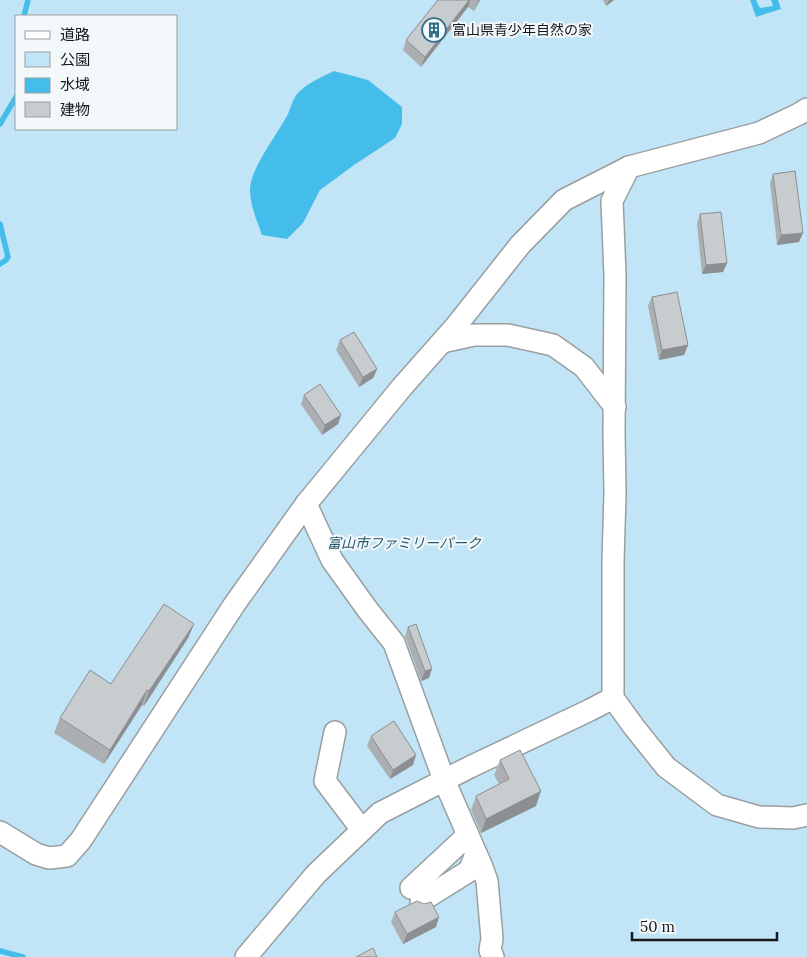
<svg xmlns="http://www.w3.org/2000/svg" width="807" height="957" font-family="Lora,'Noto Sans JP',serif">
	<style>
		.green { fill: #c1e5f6; fill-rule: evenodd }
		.water { fill: #44bdeb }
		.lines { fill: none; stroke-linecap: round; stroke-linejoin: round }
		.stream { stroke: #44bdeb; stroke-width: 5.5 }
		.minor-casing { stroke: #999ea1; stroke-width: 24 }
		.minor { stroke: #fff; stroke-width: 21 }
		.wall { fill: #abafb2 }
		.shaded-wall { fill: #8b8f91 }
		.building { fill: #c7cccf; stroke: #8b8f91 }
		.labels { text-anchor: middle; stroke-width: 4; stroke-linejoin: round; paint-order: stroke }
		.poi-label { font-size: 14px; fill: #161819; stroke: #f3f8fb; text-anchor: start }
		.park-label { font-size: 14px; font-style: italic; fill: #28586c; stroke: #f3f8fb }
	</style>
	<rect width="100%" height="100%" fill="#f3f8fb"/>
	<path class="green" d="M0 0H807V957H0ZM16 16H176V129H16Z"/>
	<g class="water">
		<path d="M750 0H756L760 8 773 6 771 0H778L781 9 756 17Z"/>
		<path d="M334 71 368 80 402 107V124L395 138 354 165 320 190 303 223 287 239 262 235C257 221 250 205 250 190 250 168 278 134 288 114 291 107 293 98 298 93 307 83 322 77 334 71Z"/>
	</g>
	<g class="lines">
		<g class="stream">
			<path d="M24 16 28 0"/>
			<path d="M0 124 16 97"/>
			<path d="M0 224 8 257 6 260 0 264"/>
			<path d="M0 951 23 957"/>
		</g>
		<g class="minor-casing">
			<g id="minor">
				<path d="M629 167 612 201 615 275 614 433 615 493 613 562V698L634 727 666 767 717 805 759 817 793 818 807 815"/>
				<path d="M442 342 474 335H508L553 345 584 367 615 407"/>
				<path d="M306 504 332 560 367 609 394 643 444 780 482 867 487 881 492 939 490 950 493 957"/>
				<path d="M335 732 325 781 362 830"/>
				<path d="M0 832 36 854 49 858 67 856 81 840 234 605 306 504 402 387 456 326 520 245 564 200 629 167 759 133 799 114 807 109"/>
				<path d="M411 888 468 835"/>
				<path d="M421 901 469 871 476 854"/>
				<path d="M246 957 316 874 380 813 470 767 590 710 613 698"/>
			</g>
		</g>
		<use href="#minor" class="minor"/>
	</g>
	<g class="wall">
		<path d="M438 0H480L474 11 468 7 421 67 403 50 406 40Z"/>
		<path d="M603 0H614L606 6Z"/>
		<path d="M773 174 799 242 777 245 770 183Z"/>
		<path d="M700 214 727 263 723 272 702 274 697 224Z"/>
		<path d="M652 297 688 345 684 355 659 360 648 306Z"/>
		<path d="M340 340 377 369 373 378 359 387 336 350Z"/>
		<path d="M304 395 338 424 322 435 301 404Z"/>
		<path d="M194 624 188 638 144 706 142 705 104 764 54 733 60 718 111 684Z"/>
		<path d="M408 627 429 678 421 681 405 636Z"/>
		<path d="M371 736 413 765 390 779 367 746Z"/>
		<path d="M500 760 536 806 481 833 471 810 476 796 499 784 494 775Z"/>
		<path d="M395 912 436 927 403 944 391 922Z"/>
	</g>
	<g class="shaded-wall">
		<path d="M469 0H470L468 7 421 67 425 57Z"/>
		<path d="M478 0H480L474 11 478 1Z"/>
		<path d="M609 0H614L606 6Z"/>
		<path d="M803 233 799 242 777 245 781 235Z"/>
		<path d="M727 263 723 272 702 274 706 265Z"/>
		<path d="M688 345 684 355 659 360 662 350Z"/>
		<path d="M377 369 373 378 359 387 363 377Z"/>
		<path d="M341 415 338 424 322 435 325 425Z"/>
		<path d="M194 624 188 638 144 706 149 691Z"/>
		<path d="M432 669 429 678 421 681 425 671Z"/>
		<path d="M147 690 142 705 104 764 110 750Z"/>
		<path d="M416 755 413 765 390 779 393 770Z"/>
		<path d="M541 791 536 806 481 833 486 819Z"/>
		<path d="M439 917 436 927 403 944 407 934Z"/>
	</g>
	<g class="building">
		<path d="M438 0H469L425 57 406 40Z"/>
		<path d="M795 171 803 233 781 235 773 174Z"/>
		<path d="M721 212 727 263 706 265 700 214Z"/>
		<path d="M677 292 688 345 662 350 652 297Z"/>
		<path d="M354 332 377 369 363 377 340 340Z"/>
		<path d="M320 384 341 415 325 425 304 395Z"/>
		<path d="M164 604 194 624 149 691 147 690 110 750 60 718 90 670 111 684Z"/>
		<path d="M416 624 432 669 425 671 408 627Z"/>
		<path d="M394 721 416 755 393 770 371 736Z"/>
		<path d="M520 750 541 791 486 819 476 796 509 779 500 760Z"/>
		<path d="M417 901 424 904 431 902 439 917 407 934 395 912Z"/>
		<path d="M373 948 377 957H356Z"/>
	</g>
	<defs>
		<g id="building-ring" transform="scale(1.25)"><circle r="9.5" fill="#f3f8fb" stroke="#336e86" stroke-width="1.5"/><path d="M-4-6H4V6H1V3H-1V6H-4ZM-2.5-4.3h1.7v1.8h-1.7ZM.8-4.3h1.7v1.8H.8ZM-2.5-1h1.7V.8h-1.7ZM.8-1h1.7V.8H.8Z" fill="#336e86"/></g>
	</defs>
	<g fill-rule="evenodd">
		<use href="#building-ring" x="434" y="30"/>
	</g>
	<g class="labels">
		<g class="poi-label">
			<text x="452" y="35">富山県青少年自然の家</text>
		</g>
		<g class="park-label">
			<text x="404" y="548">富山市ファミリーパーク</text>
		</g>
	</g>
	<rect x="15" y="15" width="162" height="115" fill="#f3f8fb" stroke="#9b9ea1"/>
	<rect x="25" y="31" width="25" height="8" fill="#ffffff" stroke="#9b9ea1"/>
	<text x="60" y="40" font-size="15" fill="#161819">道路</text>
	<rect x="25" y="52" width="25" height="15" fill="#c1e5f6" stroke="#9b9ea1"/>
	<text x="60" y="65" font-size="15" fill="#161819">公園</text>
	<rect x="25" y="78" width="25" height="15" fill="#44bdeb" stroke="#9b9ea1"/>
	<text x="60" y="90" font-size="15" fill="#161819">水域</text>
	<rect x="25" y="102" width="25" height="15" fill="#c7cccf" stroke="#9b9ea1"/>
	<text x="60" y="115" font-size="15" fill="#161819">建物</text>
	<path d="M632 932v8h145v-8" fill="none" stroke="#161819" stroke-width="2.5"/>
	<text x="640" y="932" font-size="15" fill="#161819" stroke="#f3f8fb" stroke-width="4" paint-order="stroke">50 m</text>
</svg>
